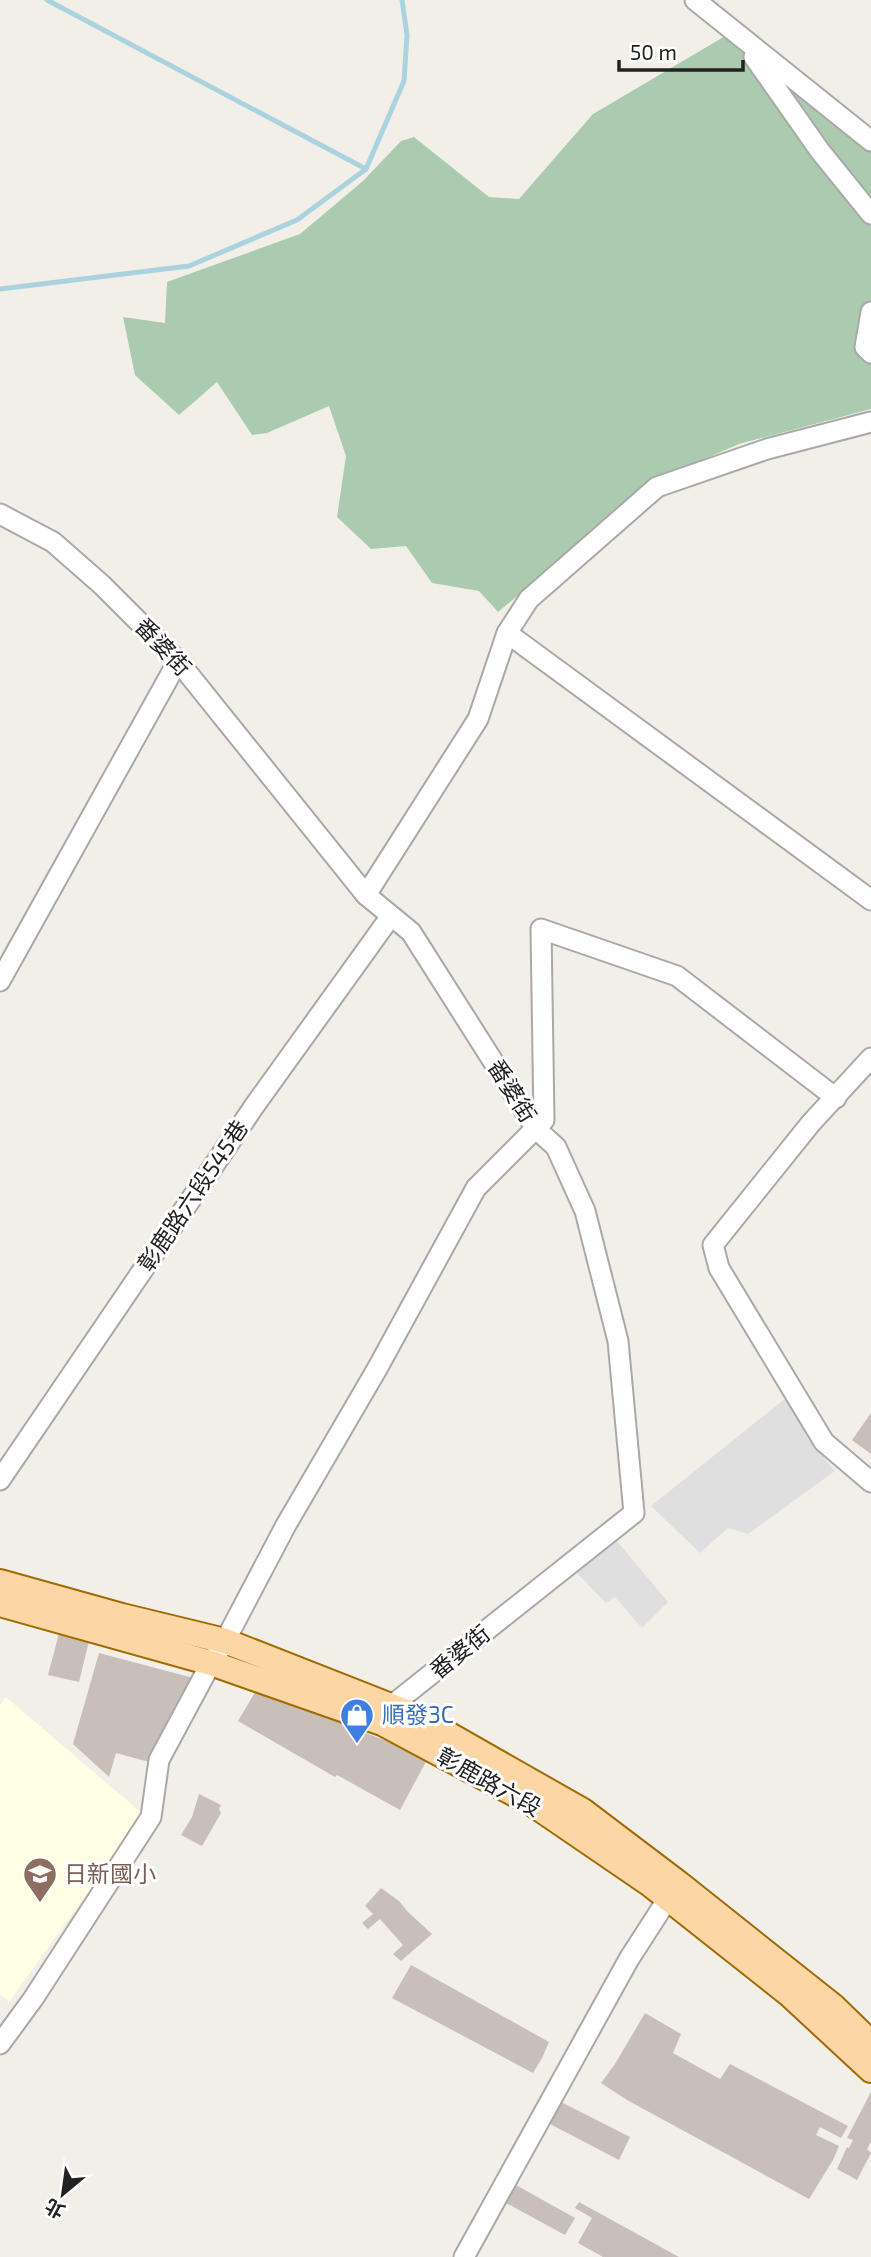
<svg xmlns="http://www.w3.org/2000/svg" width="871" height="2257" font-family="'Exo 2','Noto Sans TC',sans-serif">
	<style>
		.residential { fill: #e0dfdf }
		.education { fill: #ffffe5 }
		.cemetery { fill: #aacbaf }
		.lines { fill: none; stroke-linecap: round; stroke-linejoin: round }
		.stream { stroke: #aad3df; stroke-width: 5 }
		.building { fill: #c7bfb8 }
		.minor-casing { stroke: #a9a9a9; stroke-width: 23 }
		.major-casing { stroke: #a06b00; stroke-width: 28 }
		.minor { stroke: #fff; stroke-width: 19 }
		.major { stroke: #fcd6a4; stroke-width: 24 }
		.labels { text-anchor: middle; stroke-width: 6; stroke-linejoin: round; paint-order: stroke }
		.street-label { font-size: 23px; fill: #222; stroke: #fff }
		.shop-label { font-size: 23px; fill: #366cbe; stroke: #fff; text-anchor: start }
		.education-label { font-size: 23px; fill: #785e54; stroke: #fff; text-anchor: start }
	</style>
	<rect width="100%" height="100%" fill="#f2efe9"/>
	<g class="residential">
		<path d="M791 1394 810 1422 807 1438 835 1471 748 1534 728 1528 700 1553 651 1506Z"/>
		<path d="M616 1540 668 1602 642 1628 615 1597 606 1603 577 1573Z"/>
	</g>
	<path class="education" d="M6 1697 144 1815 9 2002 0 1994V1705Z"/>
	<path class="cemetery" d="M727 35 871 151V409L739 444 656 480 498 612 479 591 432 583 406 546 371 549 337 517 346 456 329 406 267 433 252 435 217 382 179 415 135 375 123 317 165 323 167 282 300 234 363 181 401 141 414 137 489 197 519 199 593 114Z"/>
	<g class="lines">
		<g class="stream">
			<path d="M47 0 366 169"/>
			<path d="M0 289 189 266 297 220 366 169 404 81 407 35 402 0"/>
		</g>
	</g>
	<g class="building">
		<path d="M871 1413V1454L852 1440Z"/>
		<path d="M59 1633 89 1641 79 1682 48 1675Z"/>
		<path d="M99 1653 197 1679 193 1697 182 1694 171 1734 161 1732 153 1763 116 1753 109 1777 73 1744Z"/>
		<path d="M257 1689 428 1758 400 1810 337 1775 335 1777 238 1721Z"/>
		<path d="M199 1794 221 1805 219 1809 221 1813 202 1846 181 1835 192 1817Z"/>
		<path d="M381 1888 399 1901 407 1911 432 1934 401 1961 393 1954 403 1945 380 1919 368 1929 362 1923 373 1914 365 1906Z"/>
		<path d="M411 1965 549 2042 542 2058 533 2073 392 1998Z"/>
		<path d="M645 2013 681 2034 673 2053 720 2079 730 2064 848 2126 841 2138 820 2127 816 2135 839 2146 833 2160 809 2199 627 2100 601 2083 615 2064Z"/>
		<path d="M871 2092V2142L867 2149 871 2153 857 2180 837 2169 847 2147 849 2148 853 2140 847 2138Z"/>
		<path d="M561 2102 630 2137 619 2160 550 2124Z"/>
		<path d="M516 2185 575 2218 565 2235 506 2203Z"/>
		<path d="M579 2202 679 2257H603L578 2243 592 2218 575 2208Z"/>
	</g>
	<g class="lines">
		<g class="minor-casing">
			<g id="minor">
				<path d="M695 0 871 141"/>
				<path d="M754 57 820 151 871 214"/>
				<path d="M871 312 865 347 871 353"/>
				<path d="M0 514 53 542 102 585 178 661 366 895 411 932 536 1129 556 1147 585 1211 618 1341 634 1513 391 1706 386 1716"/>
				<path d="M507 633 871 900"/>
				<path d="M366 895 478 719 507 633 529 599 657 487 767 449 871 422"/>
				<path d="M0 981 178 661"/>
				<path d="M871 1058 811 1123 713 1245 719 1268 824 1442 871 1482"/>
				<path d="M0 1480 255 1105 391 916"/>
				<path d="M0 2044 33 1999 151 1817 159 1760 211 1663 225 1641 286 1525 377 1369 476 1188 544 1120 541 929 677 976 836 1098"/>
				<path d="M464 2257 629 1959 676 1886"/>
			</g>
		</g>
		<g class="major-casing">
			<g id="major">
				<path d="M0 1582 122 1616 225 1641 416 1716 583 1811 678 1883 834 2007 871 2043"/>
				<path d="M0 1604 211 1663 382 1723 530 1802 650 1884 789 1994 871 2070"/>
			</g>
		</g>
		<use href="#minor" class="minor"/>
		<use href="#major" class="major"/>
	</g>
	<defs>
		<g id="shop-pin" transform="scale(1.75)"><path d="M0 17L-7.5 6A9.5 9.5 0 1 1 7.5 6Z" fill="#3f7fe0" stroke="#fff"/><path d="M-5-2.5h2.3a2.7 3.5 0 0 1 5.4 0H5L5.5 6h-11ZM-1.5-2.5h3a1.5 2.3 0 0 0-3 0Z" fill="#fff"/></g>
		<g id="school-pin" transform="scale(1.75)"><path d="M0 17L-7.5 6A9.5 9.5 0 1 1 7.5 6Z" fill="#8d6e63" stroke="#fff"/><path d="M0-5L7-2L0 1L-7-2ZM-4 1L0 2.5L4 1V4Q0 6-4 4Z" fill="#fff"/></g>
	</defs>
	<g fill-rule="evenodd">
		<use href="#shop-pin" x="357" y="1715"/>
		<use href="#school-pin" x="40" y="1874"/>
	</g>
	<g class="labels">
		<g class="street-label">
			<text transform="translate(163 647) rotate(47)" y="8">番婆街</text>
			<text transform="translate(512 1091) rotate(58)" y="8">番婆街</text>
			<text transform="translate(193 1196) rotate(-56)" y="8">彰鹿路六段545巷</text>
			<text transform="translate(460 1652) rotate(-39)" y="8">番婆街</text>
			<text transform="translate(489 1782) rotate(29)" y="8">彰鹿路六段</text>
		</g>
		<g class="shop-label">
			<text x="382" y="1723">順發3C</text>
		</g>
		<g class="education-label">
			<text x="64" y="1882">日新國小</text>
		</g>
	</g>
	<g transform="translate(63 2194) rotate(209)" stroke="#ffffff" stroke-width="5" paint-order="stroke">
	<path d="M0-5L12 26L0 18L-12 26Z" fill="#222222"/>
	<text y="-10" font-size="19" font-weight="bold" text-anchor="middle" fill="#222222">北</text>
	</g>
	<path d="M619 60v10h124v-10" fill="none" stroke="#222222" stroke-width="3.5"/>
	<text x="630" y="60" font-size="21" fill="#222222" stroke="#ffffff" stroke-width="5" paint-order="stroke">50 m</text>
</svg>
